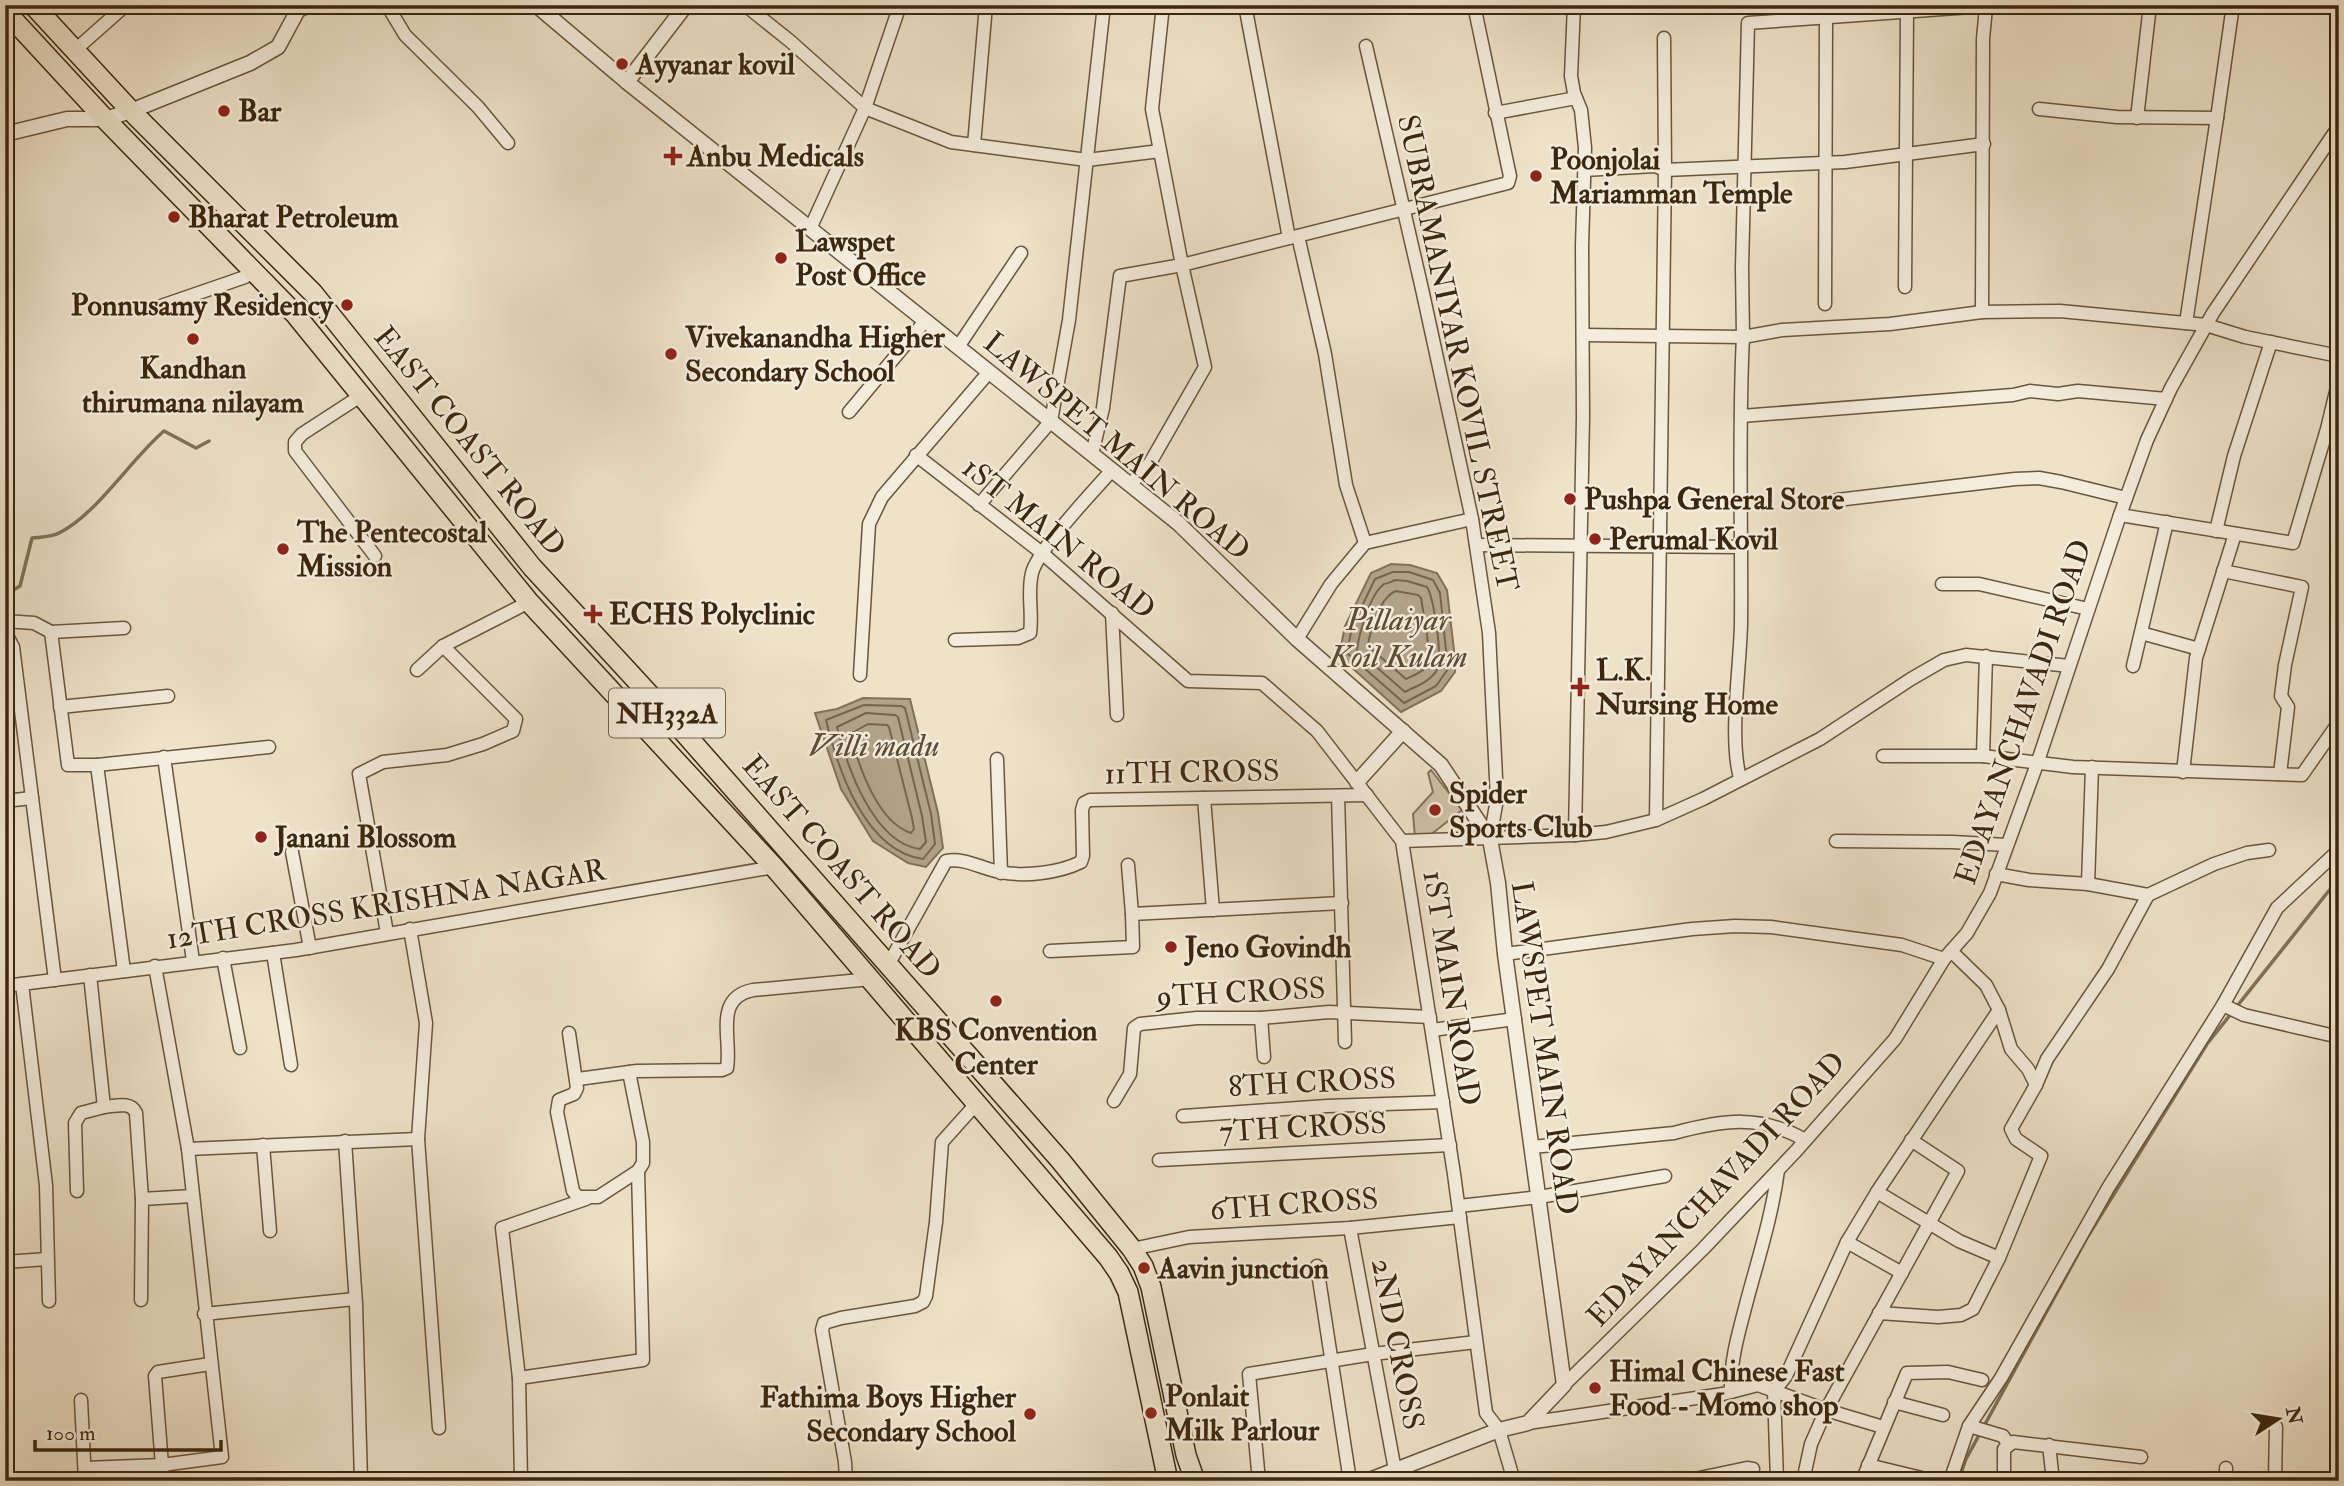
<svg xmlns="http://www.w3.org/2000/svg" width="2344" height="1486" font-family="'IM FELL Double Pica',serif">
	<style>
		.green { fill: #d0c2a9; stroke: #86745c; stroke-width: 2 }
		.water { fill: #b1a28a; stroke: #827159; stroke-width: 2 }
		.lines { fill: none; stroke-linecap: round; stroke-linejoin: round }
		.shore { stroke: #76644c; stroke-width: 2 }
		.stream { stroke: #827159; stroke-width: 3.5 }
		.minor-casing { stroke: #68563e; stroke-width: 15 }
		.tertiary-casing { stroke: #68563e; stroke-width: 17 }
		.trunk-casing { stroke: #3b270f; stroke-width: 22 }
		.minor { stroke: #f4ecdc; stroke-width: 12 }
		.tertiary { stroke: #f4ecdc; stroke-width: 14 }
		.trunk { stroke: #eee2c9; stroke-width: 19 }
		.poi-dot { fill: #8f2418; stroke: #f4ecdc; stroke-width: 2.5 }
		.labels { text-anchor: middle; stroke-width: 5; stroke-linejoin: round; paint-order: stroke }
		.shield { fill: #f4ecdc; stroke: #72624c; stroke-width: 2 }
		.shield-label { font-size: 28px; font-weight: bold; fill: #3b270f }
		.poi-label { font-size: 30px; font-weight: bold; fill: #3b270f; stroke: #f4ecdc; text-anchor: start }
		.street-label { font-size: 30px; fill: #3b270f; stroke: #f4ecdc }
		.water-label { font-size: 32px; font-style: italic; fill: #5e4c34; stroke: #f4ecdc }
	</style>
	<rect width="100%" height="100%" fill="#eee2c9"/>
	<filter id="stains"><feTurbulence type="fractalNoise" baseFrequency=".00286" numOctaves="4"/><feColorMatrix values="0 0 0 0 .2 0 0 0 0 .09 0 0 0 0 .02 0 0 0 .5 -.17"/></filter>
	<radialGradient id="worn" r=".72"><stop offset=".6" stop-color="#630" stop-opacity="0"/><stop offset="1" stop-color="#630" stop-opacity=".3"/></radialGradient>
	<path class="green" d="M1431 770 1462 810 1424 840 1415 837 1413 814 1433 792 1428 773Z"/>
	<g class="water">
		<path d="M1391 564 1410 565 1437 573 1447 590 1454 650 1455 672 1441 691 1401 712 1339 656 1345 626 1371 573Z"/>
		<path d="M863 698 910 699 938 813 943 848 926 867 908 863 873 841 841 789 815 713 837 709Z"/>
	</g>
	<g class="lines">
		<g class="shore">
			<path d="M1393 572H1409L1433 580 1440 593 1448 669 1436 686 1404 703 1347 653 1352 627 1375 579Z"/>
			<path d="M1395 580 1407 581 1427 587C1434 599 1443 658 1437 670 1430 682 1416 686 1405 692L1357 650C1359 634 1370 594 1384 584 1385 584 1394 581 1395 580Z"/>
			<path d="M1396 591 1418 595 1421 598C1423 612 1433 657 1426 667 1421 673 1413 676 1406 679L1368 646C1370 630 1380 597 1396 591Z"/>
			<path d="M864 705 901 706 905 708 931 814 935 844 923 859C865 851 838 770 826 720Z"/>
			<path d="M866 713 895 715 898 717 922 816 926 842 920 849C873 843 847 766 837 727Z"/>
			<path d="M868 724 887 725 889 727 912 818 914 829 911 833C877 822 859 766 850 734Z"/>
		</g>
		<g class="stream">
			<path d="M5 595 20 586 32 538C40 537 52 537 59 533 96 515 131 459 164 431L196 448 209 441"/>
			<path d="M1958 1481 1966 1459 2088 1236 2207 1044 2339 878"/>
		</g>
		<g class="minor-casing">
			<g id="minor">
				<path d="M387 5 405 35 478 107 508 143"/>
				<path d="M745 5 790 41 865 108 951 142 1087 160 1160 151"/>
				<path d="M1245 5 1289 238"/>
				<path d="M1574 5 1571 76 1574 93 1581 110 1585 148 1582 246 1583 417 1575 835"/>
				<path d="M1999 5 1748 23 1742 268 1743 337 1782 330 1890 324 1982 312 2060 311 2206 325 2245 337 2339 356"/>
				<path d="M1366 46 1422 289 1472 519 1489 633 1497 799 1490 839"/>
				<path d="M74 51 126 5"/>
				<path d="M2039 109 2117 117 2217 118 2233 5"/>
				<path d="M1495 113 1576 98"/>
				<path d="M2137 118 2150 5"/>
				<path d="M974 145 986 5"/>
				<path d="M1584 170 1655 166 1665 170 1845 162 1984 144"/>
				<path d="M810 229 865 108 900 5"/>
				<path d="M1298 236 1325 354 1346 485 1365 543"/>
				<path d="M1905 287 1907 11"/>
				<path d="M1825 304 1826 19"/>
				<path d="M161 306 245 277 253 269"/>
				<path d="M1982 312 1983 39 1986 7"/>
				<path d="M2186 323 2217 118"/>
				<path d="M1583 335 1743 337C1738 433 1742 529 1741 624 1740 669 1729 737 1740 778"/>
				<path d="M958 347 1021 253"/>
				<path d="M362 395 302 434 295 442V451L375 556"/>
				<path d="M849 412 925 321"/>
				<path d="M1741 416 2013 395 2030 391 2058 394 2078 391 2166 399"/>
				<path d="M1092 454 1103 408 1120 276 1182 265 1152 109 1163 5"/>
				<path d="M916 455 1042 553 1188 681 1262 683 1317 731 1402 841 1454 1174 1486 1413 1499 1430 1514 1481"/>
				<path d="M1130 485 1150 463 1205 367 1182 265 1508 183 1510 176 1508 167 1474 5"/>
				<path d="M1837 500 2015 479 2039 478 2061 482 2126 498"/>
				<path d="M979 505 1051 421 1069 320 1104 5"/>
				<path d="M2120 515 2293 543 2327 429 2339 379"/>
				<path d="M2216 531 2234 456 2271 342"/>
				<path d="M1476 545 1740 547"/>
				<path d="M2223 571 2302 587 2285 665 2281 696 2288 707 2280 774"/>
				<path d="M1942 584H1979L2088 609"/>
				<path d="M1112 613 1117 715"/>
				<path d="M5 621 34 623 51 632 68 765H97L269 747"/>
				<path d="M5 632 13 647 55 980"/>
				<path d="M51 632 124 628"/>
				<path d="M2141 633 2199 649"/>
				<path d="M1297 639 1331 584 1365 543 1472 519"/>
				<path d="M955 640 1018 638 1030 633C1033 613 1027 593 1032 573 1038 549 1093 492 1112 470"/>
				<path d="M2133 666 2167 522"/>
				<path d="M417 670 443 646 529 602"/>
				<path d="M860 675 869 524 882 497 989 372"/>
				<path d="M60 707 168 696"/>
				<path d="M1883 756H1983L2073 767 2302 775 2339 722"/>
				<path d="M1983 756 1986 656"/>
				<path d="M164 757 193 961"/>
				<path d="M997 759 1001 873"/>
				<path d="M97 765 124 971"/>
				<path d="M2183 772 2196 658 2235 534"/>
				<path d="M1338 796 1345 1042"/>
				<path d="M1204 798 1213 910"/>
				<path d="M5 801 32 798"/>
				<path d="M1656 820 1665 170 1664 38"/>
				<path d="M1402 841 1575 835 1606 832 1656 820 1703 799 1820 739 1911 679 1944 660 1966 655 2069 666"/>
				<path d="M1836 841 1952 842 2007 845"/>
				<path d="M292 852 310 948"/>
				<path d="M1128 865 1132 914"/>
				<path d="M1996 874 2029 880 2088 884 2148 895 2214 864 2247 853 2269 850"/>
				<path d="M2088 884 2092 767"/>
				<path d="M410 929 426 1023 418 1139 439 1428"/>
				<path d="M387 933 359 774 383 762 447 755 483 744 513 731 516 719 443 646"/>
				<path d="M1050 951 1133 947 1132 914 1342 903"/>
				<path d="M1951 951 1986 985 1999 1010 2011 1049 2028 1069 2036 1085"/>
				<path d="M273 953 291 1065"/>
				<path d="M1505 954 1692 929 1735 926 1771 927 1902 945 1944 959"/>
				<path d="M223 958 240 1048"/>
				<path d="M888 965 946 861C964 857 982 869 1000 872 1024 877 1059 873 1081 862L1083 856 1082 810 1084 803 1090 800 1367 795"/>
				<path d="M155 966 188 1149 222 1457 162 1465 155 1376 158 1372 210 1364"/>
				<path d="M90 975 104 1107C116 1106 131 1101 136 1113L142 1199 141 1300"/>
				<path d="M22 984 46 1185 49 1301"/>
				<path d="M5 986 296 950 774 867"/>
				<path d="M2223 1005 2244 1015 2339 1037"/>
				<path d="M1261 1018 1264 1057"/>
				<path d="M1432 1030 1515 1019"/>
				<path d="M569 1033 577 1088 574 1094 559 1100 557 1112 573 1191 578 1197H598L638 1171 643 1163V1142L629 1072"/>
				<path d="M578 1079 637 1071 722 1070 727 1068C732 1038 713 998 753 990L871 979"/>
				<path d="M1114 1101 1130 1074 1134 1028 1140 1024 1197 1018H1261L1329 1012 1430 1017"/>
				<path d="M1183 1116 1327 1106 1443 1102"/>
				<path d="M345 1141 356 1304 361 1481"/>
				<path d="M263 1145 270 1231"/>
				<path d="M1532 1147 1674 1133C1723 1120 1760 1114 1805 1140"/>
				<path d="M188 1149 418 1139"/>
				<path d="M1159 1160 1450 1145"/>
				<path d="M77 1191 75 1123 81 1113 104 1107"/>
				<path d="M1877 1192 1959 1241 1999 1258"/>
				<path d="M142 1199 193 1196"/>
				<path d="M1459 1206 1539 1197 1665 1176"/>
				<path d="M1350 1228 1395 1470"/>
				<path d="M1847 1242 1902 1273"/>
				<path d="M1132 1249 1189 1237 1350 1228 1460 1217"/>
				<path d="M5 1262 47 1259"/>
				<path d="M1317 1266 1350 1481"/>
				<path d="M1879 1313 1938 1317 1961 1315 1973 1309 1999 1258 2041 1156 2016 1139 2011 1129 2036 1085 2047 1059 2108 969 2148 895"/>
				<path d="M204 1314 355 1299"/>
				<path d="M519 1378 643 1360 638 1171"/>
				<path d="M1564 1385 1703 1249 1796 1151 1895 1039 1944 959 1967 933 1990 893 2037 764 2120 515 2147 440 2171 388 2213 313 2339 126"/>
				<path d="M1731 1392C1730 1365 1737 1338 1744 1312 1756 1265 1772 1218 1778 1170"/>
				<path d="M81 1400 85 1481"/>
				<path d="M1894 1402 1943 1415"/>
				<path d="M1528 1423 1723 1394 1758 1385 1826 1410 1883 1427"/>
				<path d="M1969 1426 2003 1436 2008 1444"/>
				<path d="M2049 1445 2053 1481"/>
				<path d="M5 1458 7 1481"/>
				<path d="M1868 1465 1934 1481"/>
				<path d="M85 1468 162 1465 163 1481"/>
				<path d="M521 1481 519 1378 502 1228 586 1199"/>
				<path d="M846 1481 845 1462 822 1330 824 1323 841 1318 915 1306 923 1302 926 1296 936 1222 942 1142 977 1103"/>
				<path d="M1259 1481 1249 1374 1373 1354 1476 1342"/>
				<path d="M1685 1481 1747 1468 1753 1469"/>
				<path d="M1777 1481 1774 1391 1786 1376 1847 1242 1877 1192 1999 1010"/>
				<path d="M1803 1481 1811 1444 1826 1410 1958 1171 1911 1140"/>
				<path d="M1862 1481 1907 1373 1948 1372 1982 1380"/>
				<path d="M1950 1481 1969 1426 2001 1378 2108 1188 2223 1005 2277 908 2339 850"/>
				<path d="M2004 1481V1449L2013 1442 2141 1457"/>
				<path d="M2226 1481V1468"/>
				<path d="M2275 1481 2276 1427"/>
			</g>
		</g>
		<g class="tertiary-casing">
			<g id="tertiary">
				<path d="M536 5 627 82 1178 523 1297 639 1441 765 1490 839 1498 883 1505 954 1564 1385 1528 1423 1499 1430 1367 1481"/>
				<path d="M627 82 686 5"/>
				<path d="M5 134 67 119H105L131 111 250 63 278 47 298 10 309 5"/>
				<path d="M1357 782 1403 731"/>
			</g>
		</g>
		<g class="trunk-casing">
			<g id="trunk">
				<path d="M33 5 131 111 313 293 532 567 672 719 1060 1160 1132 1249 1143 1266 1151 1287 1186 1455 1195 1481"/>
				<path d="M5 11 105 119 295 314 529 602 774 867 1108 1257 1119 1273 1128 1292 1168 1481"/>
			</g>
		</g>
		<use href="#minor" class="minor"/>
		<use href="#tertiary" class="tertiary"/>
		<use href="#trunk" class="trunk"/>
	</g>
	<g class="poi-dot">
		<circle cx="622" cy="64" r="7"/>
		<circle cx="224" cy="111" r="7"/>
		<path d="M669.5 145.5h7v7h7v7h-7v7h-7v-7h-7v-7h7z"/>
		<circle cx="1536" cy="176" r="7"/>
		<circle cx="174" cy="217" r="7"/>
		<circle cx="781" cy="258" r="7"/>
		<circle cx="347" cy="305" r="7"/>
		<circle cx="193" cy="339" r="7"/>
		<circle cx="671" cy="354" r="7"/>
		<circle cx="1570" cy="499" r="7"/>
		<circle cx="1595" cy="539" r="7"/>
		<circle cx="283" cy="549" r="7"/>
		<path d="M589.5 603.5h7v7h7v7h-7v7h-7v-7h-7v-7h7z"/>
		<path d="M1576.5 676.5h7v7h7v7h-7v7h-7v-7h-7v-7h7z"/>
		<circle cx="1435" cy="810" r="7"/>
		<circle cx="261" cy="837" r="7"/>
		<circle cx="1171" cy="947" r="7"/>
		<circle cx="996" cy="1001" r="7"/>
		<circle cx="1144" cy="1268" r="7"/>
		<circle cx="1595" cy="1388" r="7"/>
		<circle cx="1151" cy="1413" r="7"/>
		<circle cx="1030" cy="1414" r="7"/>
	</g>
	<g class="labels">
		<rect class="shield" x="609" y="688.5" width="116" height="49" rx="5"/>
		<g class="shield-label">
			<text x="667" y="723">NH332A</text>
		</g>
		<g class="poi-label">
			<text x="636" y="74">Ayyanar kovil</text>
			<text x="238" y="121">Bar</text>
			<text x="687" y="166">Anbu Medicals</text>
			<text x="1550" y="169">Poonjolai<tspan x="1550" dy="34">Mariamman Temple</tspan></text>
			<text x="188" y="227">Bharat Petroleum</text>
			<text x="795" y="251">Lawspet<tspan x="795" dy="34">Post Office</tspan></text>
			<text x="333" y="315" text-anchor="end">Ponnusamy Residency</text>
			<text x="685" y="347">Vivekanandha Higher<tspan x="685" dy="34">Secondary School</tspan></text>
			<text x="193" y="378" text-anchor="middle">Kandhan<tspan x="193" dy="34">thirumana nilayam</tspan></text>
			<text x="1584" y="509">Pushpa General Store</text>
			<text x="297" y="542">The Pentecostal<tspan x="297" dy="34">Mission</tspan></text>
			<text x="1609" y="549">Perumal Kovil</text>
			<text x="609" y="624">ECHS Polyclinic</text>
			<text x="1596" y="680">L.K.<tspan x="1596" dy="34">Nursing Home</tspan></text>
			<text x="1449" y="803">Spider<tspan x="1449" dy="34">Sports Club</tspan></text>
			<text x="275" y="847">Janani Blossom</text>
			<text x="1185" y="957">Jeno Govindh</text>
			<text x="996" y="1040" text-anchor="middle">KBS Convention<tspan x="996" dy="34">Center</tspan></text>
			<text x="1158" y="1278">Aavin junction</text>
			<text x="1609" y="1381">Himal Chinese Fast<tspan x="1609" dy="34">Food - Momo shop</tspan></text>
			<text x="1165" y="1406">Ponlait<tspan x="1165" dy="34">Milk Parlour</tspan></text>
			<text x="1016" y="1407" text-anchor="end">Fathima Boys Higher<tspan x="1016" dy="34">Secondary School</tspan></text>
		</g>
		<g class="street-label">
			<text transform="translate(1458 353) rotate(78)" y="10">SUBRAMANIYAR KOVIL STREET</text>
			<text transform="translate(470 441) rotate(51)" y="10">EAST COAST ROAD</text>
			<text transform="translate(1117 446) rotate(40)" y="10">LAWSPET MAIN ROAD</text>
			<text transform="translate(1059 538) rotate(39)" y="10">1ST MAIN ROAD</text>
			<text transform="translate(2023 712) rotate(-71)" y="10">EDAYANCHAVADI ROAD</text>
			<text transform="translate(1192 772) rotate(-1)" y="10">11TH CROSS</text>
			<text transform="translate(842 867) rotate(49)" y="10">EAST COAST ROAD</text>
			<text transform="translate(386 904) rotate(-9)" y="10">12TH CROSS KRISHNA NAGAR</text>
			<text transform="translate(1452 988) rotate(81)" y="10">1ST MAIN ROAD</text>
			<text transform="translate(1241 992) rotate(-3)" y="10">9TH CROSS</text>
			<text transform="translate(1545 1048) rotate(82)" y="10">LAWSPET MAIN ROAD</text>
			<text transform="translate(1312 1082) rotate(-3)" y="10">8TH CROSS</text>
			<text transform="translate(1303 1127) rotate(-3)" y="10">7TH CROSS</text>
			<text transform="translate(1716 1189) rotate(-47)" y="10">EDAYANCHAVADI ROAD</text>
			<text transform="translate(1294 1204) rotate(-4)" y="10">6TH CROSS</text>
			<text transform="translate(1398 1344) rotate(79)" y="10">2ND CROSS</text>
		</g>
		<g class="water-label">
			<text x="1398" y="630">Pillaiyar<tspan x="1398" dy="37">Koil Kulam</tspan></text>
			<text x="874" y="756">Villi madu</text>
		</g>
	</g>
	<rect width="2344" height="1486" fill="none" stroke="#eee2c9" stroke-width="28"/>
	<rect x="7" y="7" width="2330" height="1472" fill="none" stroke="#3b270f" stroke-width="3.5"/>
	<rect x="14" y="14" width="2316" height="1458" fill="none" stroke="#3b270f" stroke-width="2"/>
	<g transform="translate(2278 1419) rotate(78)" stroke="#f4ecdc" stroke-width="5" paint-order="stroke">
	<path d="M0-5L12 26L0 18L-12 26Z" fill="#3b270f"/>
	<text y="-10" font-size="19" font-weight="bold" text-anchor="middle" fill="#3b270f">N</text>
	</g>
	<path d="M35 1440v10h186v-10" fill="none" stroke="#3b270f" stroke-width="3.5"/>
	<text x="46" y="1440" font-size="21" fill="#3b270f" stroke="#f4ecdc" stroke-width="5" paint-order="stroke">100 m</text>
	<rect width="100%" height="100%" filter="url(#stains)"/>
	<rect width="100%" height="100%" fill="url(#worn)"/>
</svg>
